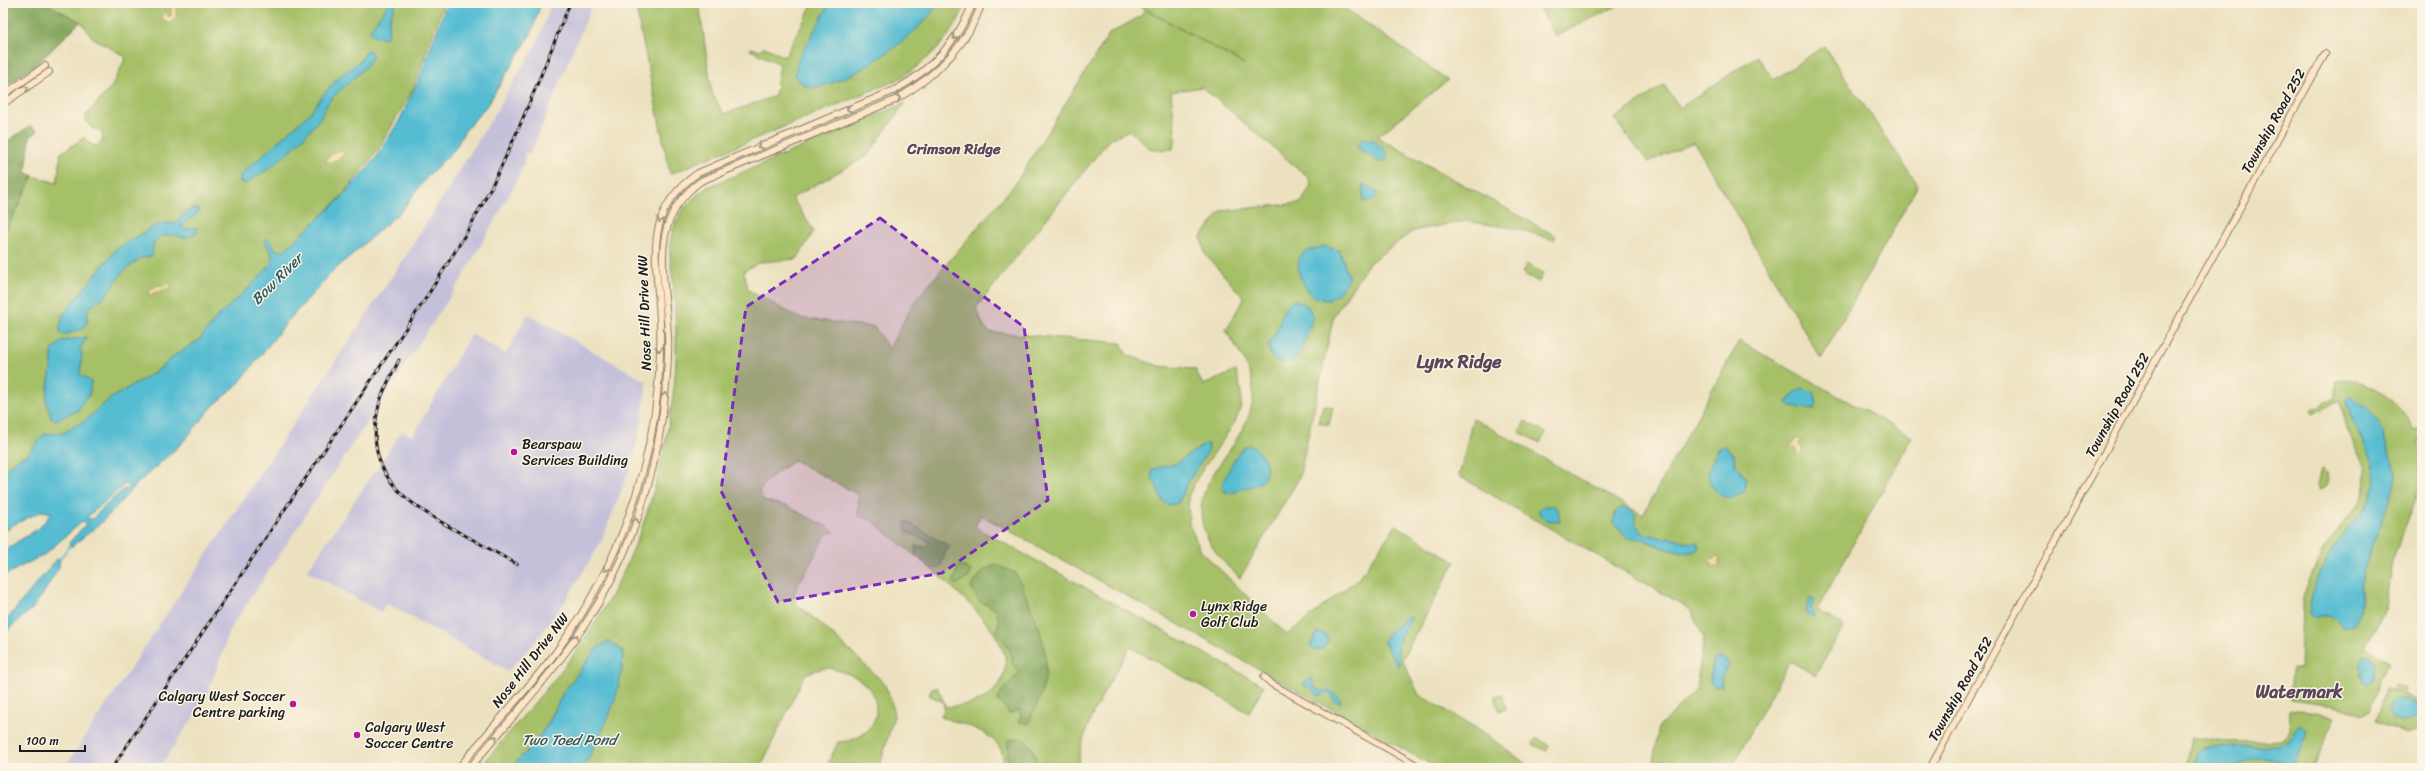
<svg xmlns="http://www.w3.org/2000/svg" width="2425" height="771" font-family="Sriracha,sans-serif">
	<style>
		.industrial { fill: #c5c0da }
		.green { fill: #a6c067; stroke: #616e42 }
		.forest { fill: #84a65c; stroke: #50613c }
		.sand { fill: #eeda9e; stroke: #857b5d }
		.water { fill: #54bcd2; stroke: #386c77; fill-rule: evenodd }
		.lines { fill: none; stroke-linecap: round; stroke-linejoin: round }
		.stream { stroke: #54bcd2; stroke-width: 1.5 }
		.secondary-casing { stroke: #847e6e; stroke-width: 8 }
		.secondary { stroke: #fde5c5; stroke-width: 6 }
		.rail-casing { stroke: #1c1c1c; stroke-width: 3 }
		.rail { stroke: #fcf5e5; stroke-width: 1.5; stroke-dasharray: 4.5; stroke-linecap: butt }
		.oneway { stroke: #988b79 }
		.marked { fill: #7b2cbf; fill-opacity: 0.2; stroke: #7b2cbf; stroke-width: 3; stroke-dasharray: 8 5; stroke-linejoin: round }
		.poi-dot { fill: #b5179e; stroke: #fcf5e5; stroke-width: 1.5 }
		.labels { text-anchor: middle; stroke-width: 3; stroke-linejoin: round; paint-order: stroke }
		.street-label { font-size: 14px; fill: #1c1c1c; stroke: #fcf5e5 }
		.poi-label { font-size: 14px; fill: #1c1c1c; stroke: #fcf5e5; text-anchor: start }
		.neighbourhood-label { font-size: 15px; font-weight: bold; fill: #5a4759; stroke: #fcf5e5 }
		.water-label { font-size: 15px; font-style: italic; fill: #325c65; stroke: #fcf5e5 }
		.district-label { font-size: 18px; font-weight: bold; fill: #5a4759; stroke: #fcf5e5 }
	</style>
	<rect width="100%" height="100%" fill="#fcf5e5"/>
	<filter id="ink" filterUnits="userSpaceOnUse"><feTurbulence type="fractalNoise" baseFrequency=".025" numOctaves="2"/><feDisplacementMap in="SourceGraphic" scale="8" xChannelSelector="R" yChannelSelector="G"/><feConvolveMatrix kernelMatrix="1 2 1 2 8 2 1 2 1" color-interpolation-filters="sRGB"/></filter>
	<filter id="wash" filterUnits="userSpaceOnUse"><feTurbulence type="fractalNoise" baseFrequency=".012" numOctaves="4" result="noise"/><feDisplacementMap in="SourceGraphic" scale="16" xChannelSelector="R" yChannelSelector="G"/><feGaussianBlur stdDeviation="0.9" result="paint"/><feColorMatrix in="noise" values="0 0 0 0 0 0 0 0 0 0 0 0 0 0 0 0 0 1.4 0 .05"/><feComposite in="paint" operator="in"/></filter>
	<g filter="url(#wash)">
		<rect width="100%" height="100%" fill="#ece1bf"/>
		<g class="industrial">
			<path d="M552 3H593L531 152 524 153V164L514 186 460 282 234 623 225 641 226 643 206 698 159 768H64L411 248 497 110 537 43Z"/>
			<path d="M528 314 647 382 641 425 631 466 601 542 564 603 531 647 508 671 386 603 381 612 307 571 402 431 413 436 471 334 506 354Z"/>
		</g>
		<g class="green">
			<path d="M45 3H259L276 9 283 7 285 3H444L412 91 378 150 340 198 200 345 3 475V216L33 176 57 183 61 153 85 137 86 141 94 146 99 145 103 139 101 131 92 128 84 118 112 86 126 57 93 38 82 23Z"/>
			<path d="M635 3H699L712 94 724 114 775 96 780 64 750 50 751 48 759 50 765 47 785 57 813 3H966C953 37 927 62 897 80L670 174Z"/>
			<path d="M1134 3H1337L1448 80 1377 137 1556 236 1554 240 1519 229 1465 221 1413 231 1369 263 1334 315 1299 478 1240 578C1213 554 1190 523 1207 486 1214 470 1226 456 1235 442 1245 426 1255 407 1253 388 1251 367 1236 348 1226 330L1244 298 1205 254 1201 237 1221 211 1301 203 1311 185 1308 177 1202 87 1171 92 1176 140 1173 149 1152 150 1129 130 1109 140 976 308 984 327 990 332 1121 343 1127 355 1159 366 1195 369 1203 385 1236 371 1241 391V406L1235 422 1197 478 1188 497 1189 524 1201 551 1287 635 1359 578 1396 525 1455 562 1402 659 1419 695 1481 731 1532 768H1437L981 515 975 527 1264 686 1249 713 1130 647C1109 685 1081 724 1078 768H1003C1009 734 965 725 941 717L944 709 943 702 929 695 932 688 937 687 946 707C969 705 991 702 1002 679 1006 669 1007 660 1003 650 986 607 908 551 871 520L858 516 859 495 794 460 767 480 759 492 764 501 787 506 833 530 834 533H827L794 593 796 604 820 623 884 683 891 700 894 716 879 768H826L838 742C886 740 890 686 843 672 838 671 831 667 825 668 819 669 811 672 805 674L760 768H480C510 730 543 695 572 657 632 575 660 494 673 395 678 361 676 327 674 293 673 276 668 255 671 238 675 215 690 199 708 187L905 103 867 156 792 198 814 231 797 259 760 262 744 271 748 290 799 318 874 327 889 349 914 302 1015 184 1109 34 1141 16 1145 9 1244 64Z"/>
			<path d="M1536 3H1623L1556 36Z"/>
			<path d="M1824 46 1918 185 1821 359 1694 142 1648 162 1614 119 1664 85 1680 108 1757 56 1774 80Z"/>
			<path d="M1526 264 1543 273 1539 282 1522 273Z"/>
			<path d="M1739 341 1912 437 1817 610 1844 626 1815 675 1790 661 1731 768H1652L1659 727 1696 690 1704 638 1690 609 1459 476 1473 418 1643 515Z"/>
			<path d="M2355 380C2385 392 2398 402 2414 431L2422 429V439L2418 441 2421 465 2417 496 2392 561 2384 611 2365 647 2389 663 2380 677 2370 710 2365 714 2334 706 2290 700 2292 669 2300 670 2302 604 2305 588 2323 550 2361 501 2366 491 2365 468 2347 429 2340 401 2313 414 2311 410 2335 398 2336 381Z"/>
			<path d="M1323 405 1333 407 1329 425 1319 423Z"/>
			<path d="M1525 421 1546 433 1540 443 1519 432Z"/>
			<path d="M2321 469 2327 473 2329 479 2327 486 2320 490 2317 486Z"/>
			<path d="M2395 685 2405 689 2403 695 2422 703V729L2406 734 2376 721 2385 688 2401 694 2392 690Z"/>
			<path d="M1503 694 1506 709 1499 711 1495 696Z"/>
			<path d="M2290 709 2336 716 2313 768H2185L2191 737 2231 743 2283 741 2289 730Z"/>
			<path d="M1536 738 1549 745 1546 751 1533 744Z"/>
		</g>
		<g class="forest">
			<path d="M3 3H45L80 22 36 65 3 88Z"/>
			<path d="M30 126 38 131 30 137 26 172 33 176 3 237V144Z"/>
			<path d="M906 521 950 547 946 551 940 568 932 569 916 556 915 546 926 547 930 542 907 532 904 525Z"/>
			<path d="M959 565 965 567 971 571 969 577 956 585 953 581Z"/>
			<path d="M996 565 1016 573C1030 606 1053 647 1044 684 1041 697 1034 711 1028 724L1018 721 1021 716 1019 710 1009 714 1007 709 997 701 1001 692 1019 673 1012 663C1014 652 1003 640 996 632L999 621 996 610 978 600 971 587 984 570Z"/>
			<path d="M1021 738C1034 745 1036 755 1036 768H1008V740Z"/>
		</g>
		<g class="sand">
			<path d="M171 3 180 5 176 9 177 17 169 24 163 20 162 16 166 11 168 16H171Z"/>
			<path d="M337 150 344 152V154L339 159 327 163 326 159Z"/>
			<path d="M168 283 172 286 171 290 163 289 159 293 156 292 150 296 149 291 157 285 163 286Z"/>
			<path d="M1797 438 1801 440 1799 445 1803 449 1801 455 1798 454 1796 447 1792 449 1790 447Z"/>
			<path d="M1716 556 1720 557 1718 562 1721 566 1712 568V563L1707 560 1709 558 1714 559Z"/>
		</g>
		<g class="water">
			<path d="M389 3H396L389 20 388 37H376L369 31Z"/>
			<path d="M447 3H541L532 32 488 104 464 132 455 149 426 178 402 210 329 275 287 322 239 383 213 406 183 442 138 483 102 522 71 547 69 543 86 524 82 522 45 554 3 576V551L39 528 52 513 42 511 13 525 3 533V471L19 458 27 455 44 434 63 433 84 421 111 398 157 371 175 355 199 340 217 317 252 285 272 263V254L264 240 269 239 276 250 283 251 339 200 376 158 400 119 418 81ZM125 484 131 487 122 490 92 519 86 518Z"/>
			<path d="M830 3H938C924 32 840 92 807 87L797 79 795 73 798 59Z"/>
			<path d="M369 50 373 56C363 73 347 83 333 97 326 104 323 115 317 122 297 147 273 168 245 184L240 182V175L309 114 328 89 339 77 361 60 366 51Z"/>
			<path d="M1364 138 1373 140 1387 152V159L1378 162 1357 147 1360 141Z"/>
			<path d="M1363 183 1378 193 1375 199 1363 202Z"/>
			<path d="M192 208 200 209 199 212 181 226 186 229 196 227 197 233 184 238C174 233 157 233 153 246 152 250 153 253 152 256L141 258 123 272 106 295 90 307 87 313V322L83 329 64 335 60 333V326L63 315 116 249 160 223 173 224Z"/>
			<path d="M1325 246 1340 251 1349 279 1338 294 1329 300C1324 300 1318 299 1314 296 1304 290 1292 265 1302 254 1307 249 1318 249 1325 246Z"/>
			<path d="M1295 300 1308 306 1313 317 1301 352 1292 362H1278C1274 359 1269 355 1269 349 1268 343 1273 337 1276 332 1282 320 1280 306 1295 300Z"/>
			<path d="M86 337 87 338 80 349 82 354 80 374 91 382 89 396 84 400 78 410 57 420 51 418 46 400 52 362V350L62 341Z"/>
			<path d="M1802 388 1814 392 1817 404 1814 409 1791 407 1787 403 1793 394Z"/>
			<path d="M2350 397 2368 408 2379 423 2396 473 2394 488 2363 571 2359 615 2355 623 2342 629C2336 614 2328 613 2313 617L2309 614C2311 583 2329 553 2347 529 2359 515 2371 506 2374 486 2379 454 2350 432 2347 401Z"/>
			<path d="M1205 444H1208L1209 450 1190 479 1178 503C1162 509 1161 498 1157 487 1154 480 1150 477 1152 469L1175 464Z"/>
			<path d="M1250 445C1262 450 1273 469 1262 481 1256 486 1248 487 1242 489 1235 492 1231 495 1224 491L1222 484C1227 474 1238 446 1250 445Z"/>
			<path d="M1725 446 1734 455 1735 464 1747 478 1744 492 1731 499C1718 497 1705 483 1709 470 1711 463 1715 456 1718 449Z"/>
			<path d="M1544 506H1554L1558 509 1560 521H1549L1539 514V509Z"/>
			<path d="M1622 507C1640 512 1633 514 1637 527L1644 533 1662 538 1672 537 1686 542 1697 543 1699 548C1689 560 1655 545 1645 540 1640 538 1632 539 1626 538L1614 523 1615 512Z"/>
			<path d="M57 559H60L59 567 43 594 32 609 11 627 3 637V624Z"/>
			<path d="M1810 598 1815 601 1811 608 1815 617 1808 615 1805 611Z"/>
			<path d="M1409 615 1411 618C1411 623 1408 625 1405 629 1396 641 1397 650 1400 665L1398 666 1383 641 1387 635Z"/>
			<path d="M1318 632 1325 634 1329 640 1323 649 1314 650 1310 645Z"/>
			<path d="M609 641 623 651C623 693 603 732 583 768H510L532 746 548 724 563 693 597 648Z"/>
			<path d="M2365 655 2372 657C2377 665 2375 680 2368 685L2364 683 2360 664Z"/>
			<path d="M1719 657 1725 659 1729 666 1721 678 1722 686 1715 687 1710 682 1713 661Z"/>
			<path d="M1312 678 1315 688 1322 691 1330 689 1340 699 1341 703 1335 701 1329 692 1318 696 1310 688 1303 685 1304 682Z"/>
			<path d="M2403 699 2420 706 2422 715C2416 717 2410 722 2402 722 2388 723 2380 699 2403 699Z"/>
			<path d="M2301 726 2306 730V734L2296 760 2289 764 2261 757 2250 759 2231 768H2193L2196 754 2202 748 2279 746 2288 742 2297 727Z"/>
		</g>
		<g class="lines">
			<path class="stream" d="M59 560 70 545"/>
		</g>
	</g>
	<g filter="url(#ink)">
		<g class="lines">
			<g class="secondary-casing">
				<g id="secondary">
					<path d="M3 95 45 66"/>
					<path d="M3 104 49 72"/>
					<path d="M1264 677 1272 684 1422 768"/>
					<path d="M459 768C490 728 526 692 556 652 608 581 642 499 655 412 659 382 661 352 660 322 658 262 640 213 698 173L895 90C931 70 958 41 973 3"/>
					<path d="M470 768C508 721 550 677 584 626 625 565 652 491 662 418 666 391 669 363 668 336 666 278 646 220 701 181L895 100C935 77 967 47 982 3"/>
					<path d="M1930 768 2325 54"/>
				</g>
			</g>
			<use href="#secondary" class="secondary"/>
			<g class="rail-casing">
				<g id="rail">
					<path d="M399 360C392 375 383 389 379 405 362 473 403 501 455 530 476 541 496 553 517 564"/>
					<path d="M112 768 424 301C450 260 477 218 498 173 525 118 547 60 570 3"/>
				</g>
			</g>
			<use href="#rail" class="rail"/>
		</g>
		<defs><path id="oneway-chevron" d="M-2-3.5L2.5 0L-2 3.5" fill="none" stroke-width="1.6" stroke-linecap="round" stroke-linejoin="round"/></defs>
		<g class="oneway">
			<use href="#oneway-chevron" transform="translate(955 37) rotate(125)"/>
			<use href="#oneway-chevron" transform="translate(26 88) rotate(-34)"/>
			<use href="#oneway-chevron" transform="translate(898 98) rotate(-28)"/>
			<use href="#oneway-chevron" transform="translate(849 109) rotate(157)"/>
			<use href="#oneway-chevron" transform="translate(760 146) rotate(158)"/>
			<use href="#oneway-chevron" transform="translate(660 220) rotate(109)"/>
			<use href="#oneway-chevron" transform="translate(659 349) rotate(91)"/>
			<use href="#oneway-chevron" transform="translate(665 395) rotate(-85)"/>
			<use href="#oneway-chevron" transform="translate(636 521) rotate(-70)"/>
			<use href="#oneway-chevron" transform="translate(606 569) rotate(116)"/>
			<use href="#oneway-chevron" transform="translate(576 637) rotate(-55)"/>
			<use href="#oneway-chevron" transform="translate(495 738) rotate(-50)"/>
		</g>
	</g>
	<path class="marked" d="M880 218 1024 327 1048 500 942 573 778 602 721 491 746 307Z"/>
	<g class="poi-dot">
		<circle cx="514" cy="452" r="4"/>
		<circle cx="1193" cy="614" r="4"/>
		<circle cx="293" cy="704" r="4"/>
		<circle cx="357" cy="735" r="4"/>
	</g>
	<g class="labels">
		<g class="street-label">
			<text transform="translate(2273 121) rotate(-61)" y="5">Township Road 252</text>
			<text transform="translate(644 313) rotate(-92)" y="5">Nose Hill Drive NW</text>
			<text transform="translate(2117 405) rotate(-61)" y="5">Township Road 252</text>
			<text transform="translate(530 660) rotate(-52)" y="5">Nose Hill Drive NW</text>
			<text transform="translate(1960 689) rotate(-61)" y="5">Township Road 252</text>
		</g>
		<g class="poi-label">
			<text x="522" y="449">Bearspaw<tspan x="522" dy="16">Services Building</tspan></text>
			<text x="1201" y="611">Lynx Ridge<tspan x="1201" dy="16">Golf Club</tspan></text>
			<text x="285" y="701" text-anchor="end">Calgary West Soccer<tspan x="285" dy="16">Centre parking</tspan></text>
			<text x="365" y="732">Calgary West<tspan x="365" dy="16">Soccer Centre</tspan></text>
		</g>
		<g class="neighbourhood-label">
			<text x="954" y="154">Crimson Ridge</text>
		</g>
		<g class="water-label">
			<text transform="translate(277 279) rotate(-45)" y="5">Bow River</text>
			<text x="569" y="745">Two Toed Pond</text>
		</g>
		<g class="district-label">
			<text x="1459" y="368">Lynx Ridge</text>
			<text x="2299" y="698">Watermark</text>
		</g>
	</g>
	<rect width="2425" height="771" fill="none" stroke="#fcf5e5" stroke-width="16"/>
	<path d="M20 745v6h65v-6" fill="none" stroke="#1c1c1c" stroke-width="2"/>
	<text x="26" y="745" font-size="12" fill="#1c1c1c" stroke="#fcf5e5" stroke-width="3" paint-order="stroke">100 m</text>
</svg>
